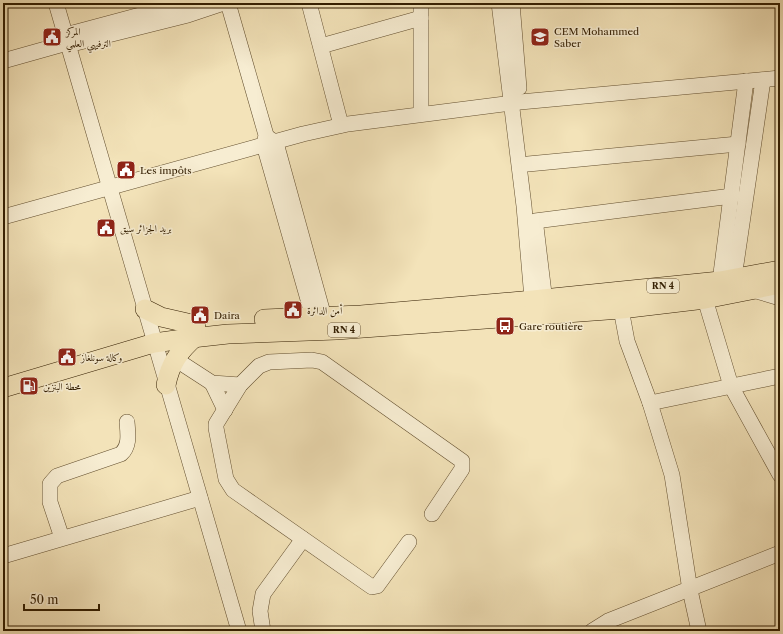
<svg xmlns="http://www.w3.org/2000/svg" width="783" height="634" font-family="'Libre Caslon Text',Amiri,serif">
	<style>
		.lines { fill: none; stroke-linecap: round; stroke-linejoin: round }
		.minor-casing { stroke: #624e2e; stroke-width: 16 }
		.major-casing { stroke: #321d00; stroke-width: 20 }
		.minor { stroke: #f7edd2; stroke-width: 15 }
		.major { stroke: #f3e3b9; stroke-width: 19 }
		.labels { text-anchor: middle; stroke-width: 3; stroke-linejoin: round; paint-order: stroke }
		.shield { fill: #f7edd2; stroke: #6d5b3f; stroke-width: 1 }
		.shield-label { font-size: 9px; font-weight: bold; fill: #321d00 }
		.poi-label { font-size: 10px; fill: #321d00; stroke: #f7edd2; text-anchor: start }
	</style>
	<rect width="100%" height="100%" fill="#f3e3b9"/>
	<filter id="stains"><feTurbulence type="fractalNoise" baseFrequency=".005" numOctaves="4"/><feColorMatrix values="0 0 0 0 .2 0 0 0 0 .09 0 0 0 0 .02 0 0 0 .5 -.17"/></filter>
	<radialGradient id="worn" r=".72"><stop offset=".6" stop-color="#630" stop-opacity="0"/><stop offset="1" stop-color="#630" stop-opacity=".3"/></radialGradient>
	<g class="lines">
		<g class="minor-casing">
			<g id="minor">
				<path d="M56 3 239 631"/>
				<path d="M228 3 266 135 264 145 313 317"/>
				<path d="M309 3 341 125"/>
				<path d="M421 3V114"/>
				<path d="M499 3 524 206 533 310"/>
				<path d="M512 3 519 88"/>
				<path d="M72 36 73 33 185 3"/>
				<path d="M321 46 421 18"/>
				<path d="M3 61 67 43H76L188 15 224 3"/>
				<path d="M267 137 276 143 324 317"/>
				<path d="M528 164 738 144"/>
				<path d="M3 217 303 134 348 124 520 102 780 78"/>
				<path d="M535 221 732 196"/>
				<path d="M536 227 546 310"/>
				<path d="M734 278 763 80"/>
				<path d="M720 281 746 81"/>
				<path d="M753 290 780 298"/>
				<path d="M705 299 731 386 780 475"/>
				<path d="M621 309 627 341 650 403 672 475 690 590 699 631"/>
				<path d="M175 359 212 383 240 385"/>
				<path d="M212 383 225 410"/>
				<path d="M650 403 780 376"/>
				<path d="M62 538 50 502V484L57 476 121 454C130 446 128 434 127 422"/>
				<path d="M409 542 377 586 372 587 233 490 226 479 216 428V424L240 385 259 366 269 362 312 360 322 362 462 461V469L432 514"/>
				<path d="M3 556 200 498"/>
				<path d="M263 631 260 611 263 594 303 539"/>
				<path d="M592 631 608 621 780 553"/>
			</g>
		</g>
		<g class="major-casing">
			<g id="major">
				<path d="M145 309 161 317 196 325"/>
				<path d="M264 319 361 315 533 300 720 281 780 270"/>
				<path d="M166 385C170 364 179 351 195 337"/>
				<path d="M3 388 154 343 183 339 228 334 336 330 621 309 705 299 780 284"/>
			</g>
		</g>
		<use href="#minor" class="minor"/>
		<use href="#major" class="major"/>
	</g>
	<defs>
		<g id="civic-square" transform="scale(1)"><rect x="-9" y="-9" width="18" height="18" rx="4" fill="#8f2418" stroke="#f7edd2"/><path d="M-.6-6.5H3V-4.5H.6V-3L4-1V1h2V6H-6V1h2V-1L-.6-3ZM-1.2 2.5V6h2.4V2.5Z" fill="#fff"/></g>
		<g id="school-square" transform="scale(1)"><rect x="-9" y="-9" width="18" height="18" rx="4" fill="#8f2418" stroke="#f7edd2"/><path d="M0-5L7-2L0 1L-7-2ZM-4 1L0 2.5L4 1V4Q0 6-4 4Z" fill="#fff"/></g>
		<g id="bus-square" transform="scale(1)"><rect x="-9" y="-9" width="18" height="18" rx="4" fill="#8f2418" stroke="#f7edd2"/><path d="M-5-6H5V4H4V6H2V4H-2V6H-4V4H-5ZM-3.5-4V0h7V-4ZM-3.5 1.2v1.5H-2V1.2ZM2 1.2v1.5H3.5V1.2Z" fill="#fff"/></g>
		<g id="fuel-square" transform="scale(1)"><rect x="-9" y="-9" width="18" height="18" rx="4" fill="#8f2418" stroke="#f7edd2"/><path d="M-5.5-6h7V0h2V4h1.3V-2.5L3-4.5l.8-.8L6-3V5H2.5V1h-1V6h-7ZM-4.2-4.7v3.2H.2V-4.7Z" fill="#fff"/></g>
	</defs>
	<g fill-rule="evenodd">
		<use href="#civic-square" x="52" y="37"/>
		<use href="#school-square" x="540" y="37"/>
		<use href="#civic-square" x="126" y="170"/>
		<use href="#civic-square" x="106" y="228"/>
		<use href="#civic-square" x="293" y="310"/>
		<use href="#civic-square" x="200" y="315"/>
		<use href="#bus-square" x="505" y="326"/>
		<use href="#civic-square" x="67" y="357"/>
		<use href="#fuel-square" x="29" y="386"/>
	</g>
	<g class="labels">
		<g class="shield">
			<rect x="647" y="279" width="32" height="14" rx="3"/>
			<rect x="328" y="323" width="32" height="14" rx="3"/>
		</g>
		<g class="shield-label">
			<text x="663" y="289">RN 4</text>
			<text x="344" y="333">RN 4</text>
		</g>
		<g class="poi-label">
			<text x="66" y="35">المركز<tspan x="66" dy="12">الترفيهي العلمي</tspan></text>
			<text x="554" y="35">CEM Mohammed<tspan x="554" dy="12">Saber</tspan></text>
			<text x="140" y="174">Les impôts</text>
			<text x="120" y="232">بريد الجزائر سيق</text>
			<text x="307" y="314">أمن الدائرة</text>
			<text x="214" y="319">Daira</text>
			<text x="519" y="330">Gare routière</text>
			<text x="81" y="361">وكالة سونلغاز</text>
			<text x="43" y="390">محطة البنزين</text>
		</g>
	</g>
	<rect width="783" height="634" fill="none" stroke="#f3e3b9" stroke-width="16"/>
	<rect x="4" y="4" width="775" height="626" fill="none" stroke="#321d00" stroke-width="2"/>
	<rect x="8" y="8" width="767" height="618" fill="none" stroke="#321d00"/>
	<path d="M24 604v6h75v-6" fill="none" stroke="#321d00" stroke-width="2"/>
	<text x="30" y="604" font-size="12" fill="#321d00" stroke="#f7edd2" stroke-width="3" paint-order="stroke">50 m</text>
	<rect width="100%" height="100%" filter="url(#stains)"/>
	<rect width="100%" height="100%" fill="url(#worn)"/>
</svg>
